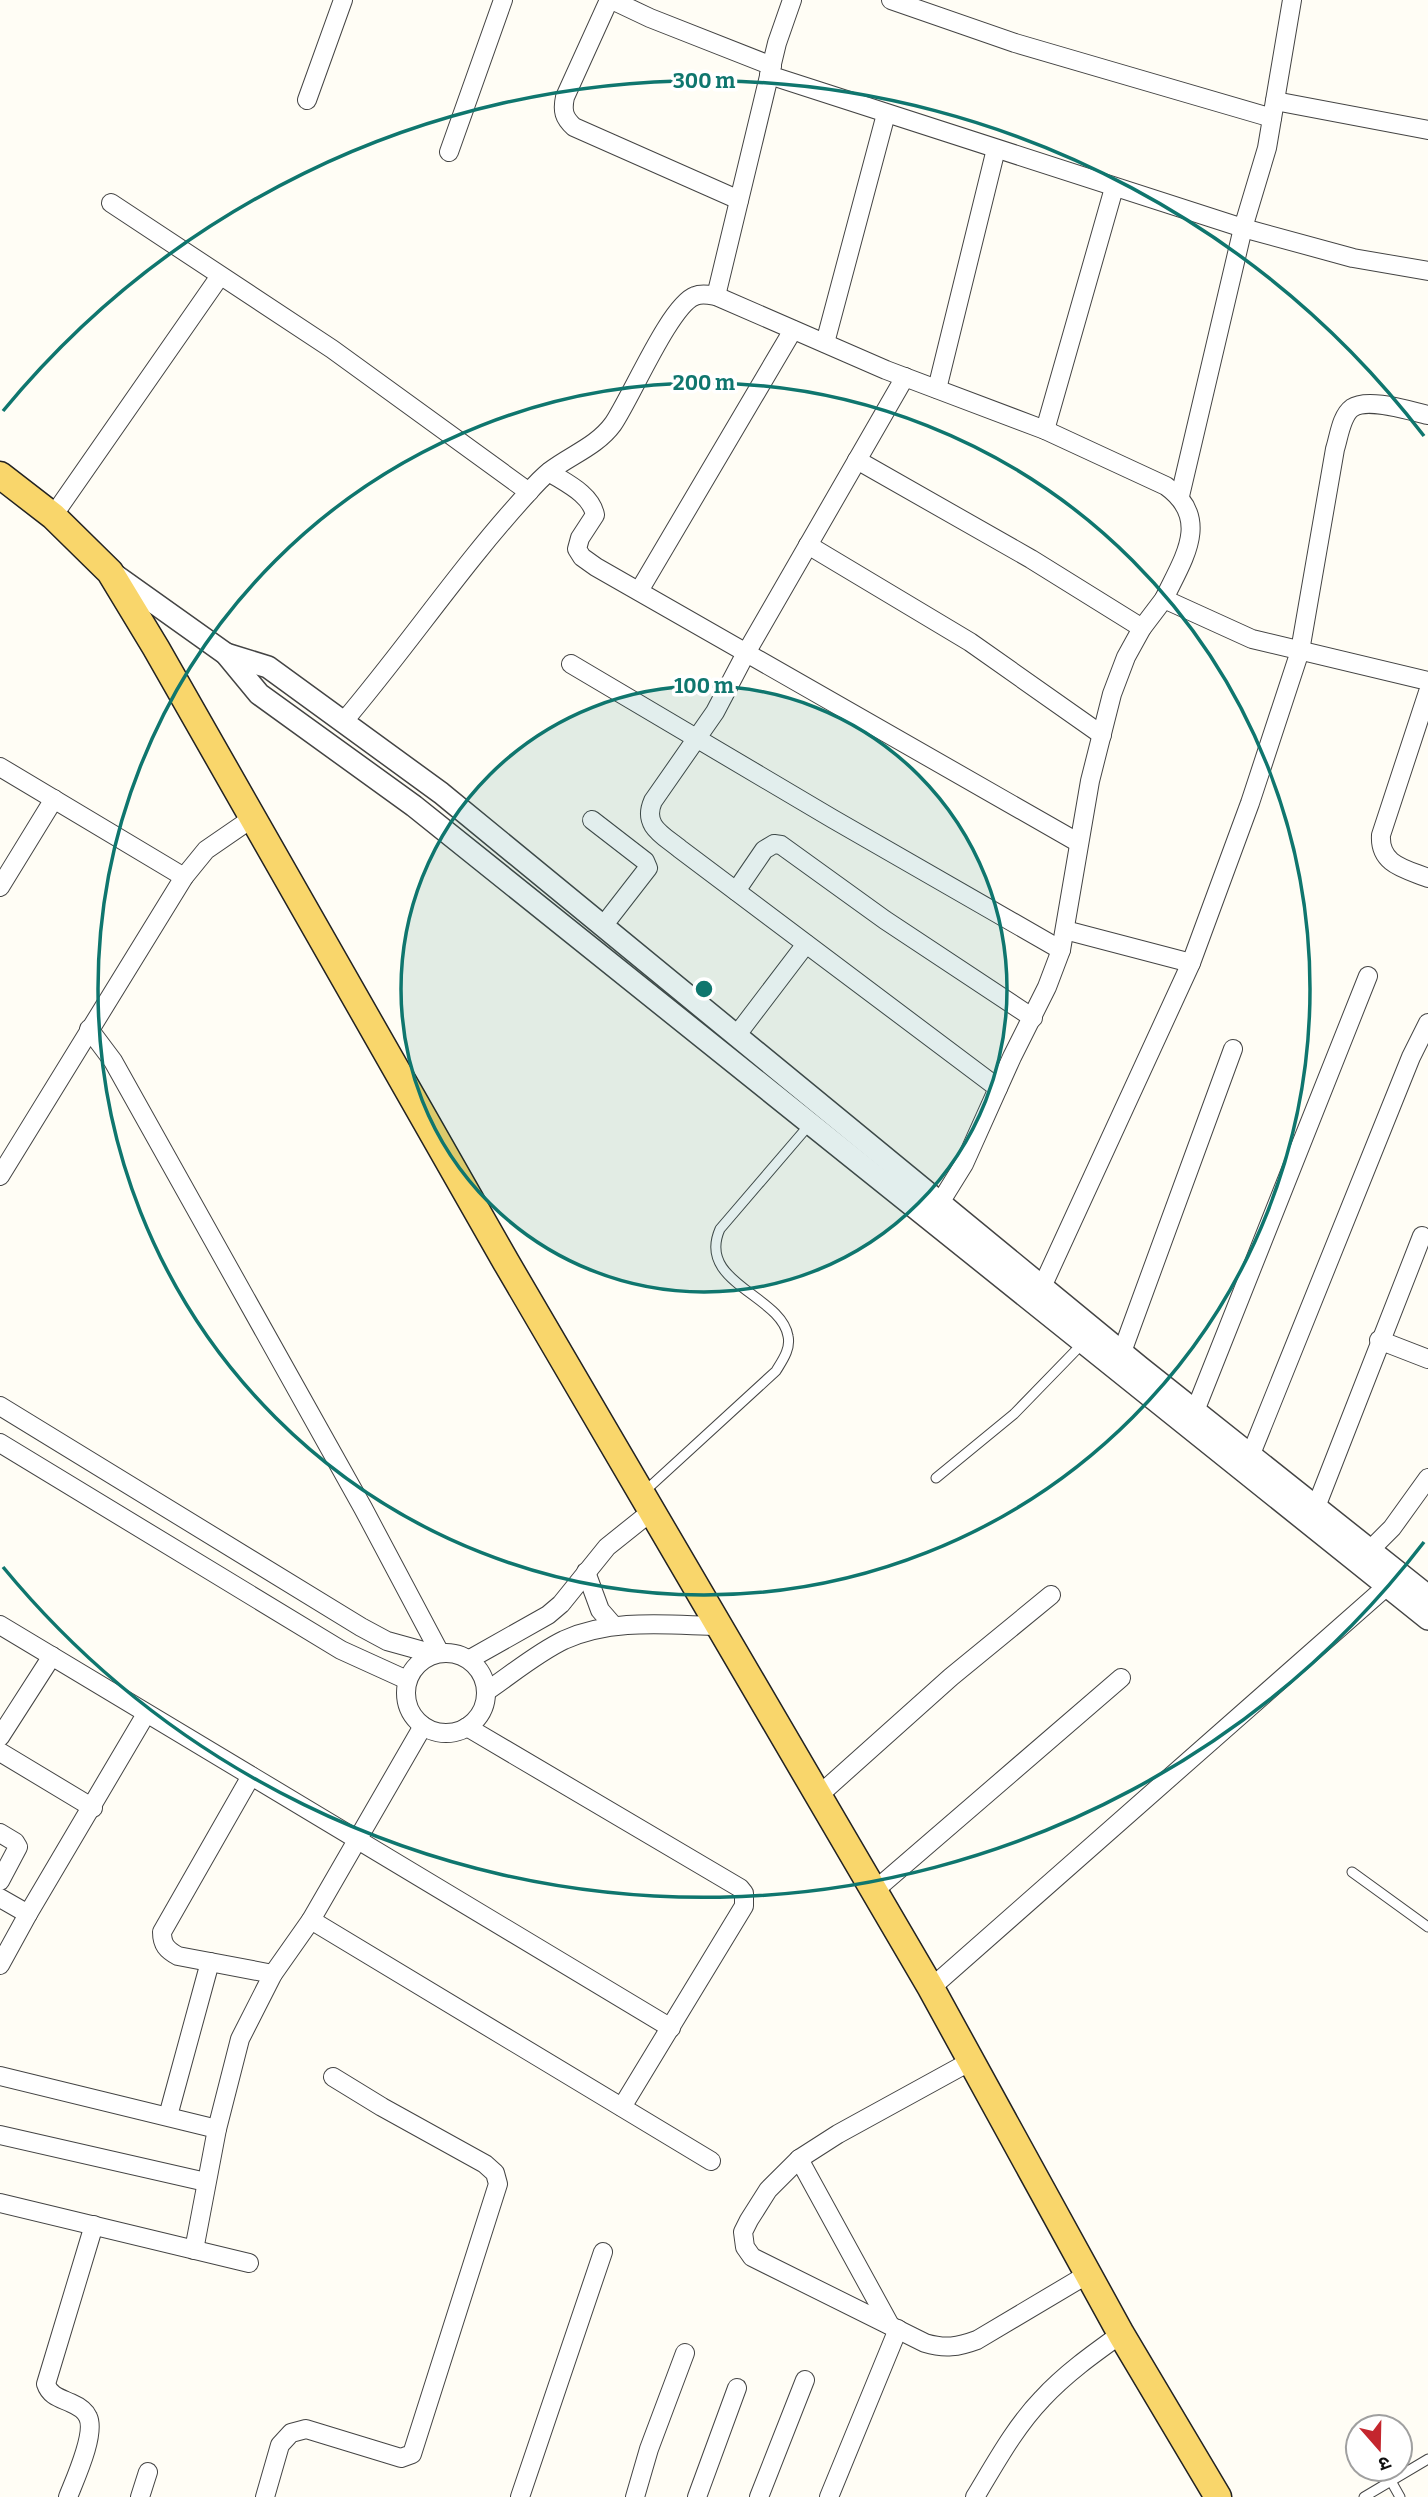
<svg xmlns="http://www.w3.org/2000/svg" width="1428" height="2497" font-family="Bitter,'Noto Sans Devanagari',serif">
	<style>
		.lines { fill: none; stroke-linecap: round; stroke-linejoin: round }
		.service-casing { stroke: #444; stroke-width: 11 }
		.minor-casing { stroke: #444; stroke-width: 20 }
		.tertiary-casing { stroke: #444; stroke-width: 24 }
		.primary-casing { stroke: #222; stroke-width: 29 }
		.service { stroke: #fff; stroke-width: 9 }
		.minor { stroke: #fff; stroke-width: 18 }
		.tertiary { stroke: #fff; stroke-width: 21 }
		.primary { stroke: #f9d66b; stroke-width: 26 }
		.ring { fill: none; stroke: #0f766e; stroke-width: 3.5 }
		.centre { fill: #0f766e; stroke: #fff; stroke-width: 3.5 }
		.ring-label { font-size: 21px; text-anchor: middle; font-weight: bold; fill: #0f766e; stroke: #fff; stroke-width: 7; stroke-linejoin: round; paint-order: stroke }
	</style>
	<rect width="100%" height="100%" fill="#fffdf5"/>
	<g class="lines">
		<g class="service-casing">
			<g id="service">
				<path d="M936 1478 1014 1414 1083 1343"/>
				<path d="M645 1491 776 1371C782 1361 791 1349 788 1336 781 1295 696 1283 720 1229L810 1124"/>
				<path d="M1352 1872 1428 1927"/>
				<path d="M1391 2481 1400 2497"/>
				<path d="M1364 2497 1428 2459"/>
			</g>
		</g>
		<g class="minor-casing">
			<g id="minor">
				<path d="M609 0 565 97C562 111 564 118 574 127L739 200"/>
				<path d="M612 0 650 18 772 66"/>
				<path d="M891 0 1015 43 1272 118"/>
				<path d="M769 75 1243 228 1353 258 1428 271"/>
				<path d="M307 100 343 0"/>
				<path d="M1275 101 1428 130"/>
				<path d="M449 152 503 0"/>
				<path d="M111 203 332 349 529 492"/>
				<path d="M716 296 777 43 792 0"/>
				<path d="M825 343 886 114"/>
				<path d="M905 377 746 653 715 712 653 801C642 826 663 835 680 849L998 1088"/>
				<path d="M937 389 996 149"/>
				<path d="M1045 430 1114 188"/>
				<path d="M857 460 1031 559 1142 628"/>
				<path d="M549 472C566 483 591 494 595 515L580 538 577 549 582 557 596 567 1079 843"/>
				<path d="M1180 496 1243 228 1267 148 1292 0"/>
				<path d="M53 516 220 276"/>
				<path d="M808 545 970 642 1102 735"/>
				<path d="M639 591 793 330"/>
				<path d="M571 664 833 819 1061 950"/>
				<path d="M1428 692 1381 835C1379 865 1406 869 1428 878"/>
				<path d="M344 721C407 647 461 566 527 494 534 486 541 478 550 471 571 455 597 446 613 424 631 398 670 305 695 296 702 293 710 295 716 296L886 370 1045 430 1166 486C1212 519 1183 559 1164 599"/>
				<path d="M0 767 184 877"/>
				<path d="M592 820 645 861 648 868 603 926"/>
				<path d="M0 887 54 799"/>
				<path d="M736 891 764 850 774 844 781 845 885 920 1033 1018"/>
				<path d="M1065 930 1191 963"/>
				<path d="M89 1029 113 1061 363 1508 440 1653"/>
				<path d="M736 1036 806 944"/>
				<path d="M0 1176 184 877 206 850 254 817"/>
				<path d="M933 1214 964 1164 1012 1057 1047 987 1061 950 1090 781 1112 694 1126 657 1142 628 1164 599 1252 639 1428 681"/>
				<path d="M1042 1287 1191 963 1250 803 1300 651 1335 449C1339 437 1341 416 1352 408 1368 397 1410 411 1428 415"/>
				<path d="M1379 1340 1428 1359"/>
				<path d="M1122 1352 1233 1049"/>
				<path d="M0 1406 361 1627 387 1641 434 1654"/>
				<path d="M1195 1411 1368 976"/>
				<path d="M0 1443 341 1650 407 1680"/>
				<path d="M1251 1454 1411 1057 1428 1023"/>
				<path d="M1316 1507 1422 1236"/>
				<path d="M1370 1550 1392 1528 1428 1478"/>
				<path d="M586 1572 600 1610 613 1625"/>
				<path d="M0 1625 671 2028"/>
				<circle cx="446" cy="1693" r="40"/>
				<path d="M470 1659 548 1615 561 1604 607 1547 652 1511"/>
				<path d="M487 1691C512 1674 537 1653 564 1640 613 1618 667 1625 719 1626"/>
				<path d="M467 1727 740 1888 744 1893V1906L622 2107"/>
				<path d="M0 1737 52 1656"/>
				<path d="M0 1752 93 1808"/>
				<path d="M251 1776 162 1932C162 1945 167 1950 178 1956L273 1974"/>
				<path d="M818 1796 951 1677 1051 1595"/>
				<path d="M0 1833 15 1842 18 1847 0 1881"/>
				<path d="M874 1891 1121 1678"/>
				<path d="M0 1898 28 1914"/>
				<path d="M311 1920 711 2161"/>
				<path d="M0 1965 28 1914 146 1714"/>
				<path d="M931 1988 1387 1586"/>
				<path d="M971 2061 838 2134 799 2159 768 2190 749 2220 743 2232 745 2247 752 2257 925 2343C945 2349 958 2347 977 2340L1088 2274"/>
				<path d="M0 2076 217 2129"/>
				<path d="M168 2116 210 1962"/>
				<path d="M0 2135 206 2182"/>
				<path d="M799 2159 890 2325"/>
				<path d="M0 2203 249 2263"/>
				<path d="M194 2250 217 2129 240 2039 273 1974 311 1920 423 1726"/>
				<path d="M68 2497C75 2479 96 2434 88 2417 85 2410 78 2406 71 2403 60 2398 50 2396 46 2384L94 2225"/>
				<path d="M140 2497 148 2472"/>
				<path d="M265 2497 280 2445 291 2433 306 2429 401 2458 412 2454 498 2184 495 2173 485 2164 382 2107 333 2077"/>
				<path d="M520 2497 603 2252"/>
				<path d="M635 2497 649 2449 685 2353"/>
				<path d="M697 2497 737 2388"/>
				<path d="M759 2497 805 2380"/>
				<path d="M829 2497 898 2329"/>
				<path d="M975 2497C995 2464 1015 2427 1042 2399 1065 2374 1093 2354 1121 2334"/>
			</g>
		</g>
		<g class="tertiary-casing">
			<g id="tertiary">
				<path d="M115 575 226 654 259 694 414 806 1428 1619"/>
				<path d="M226 654 268 667 441 793 1140 1367 1428 1596"/>
			</g>
		</g>
		<g class="primary-casing">
			<path id="primary" d="M0 475 53 516 110 572 156 648 506 1262 931 1988 1121 2334 1218 2497"/>
		</g>
		<use href="#service" class="service"/>
		<use href="#minor" class="minor"/>
		<use href="#tertiary" class="tertiary"/>
		<use href="#primary" class="primary"/>
	</g>
	<circle cx="704" cy="989" r="303" fill="#0f766e" fill-opacity=".12"/>
	<g class="ring">
		<circle cx="704" cy="989" r="303"/>
		<circle cx="704" cy="989" r="606"/>
		<path d="M1424 1542A908 908 0 0 1 3 1567M3 411A908 908 0 0 1 1424 436"/>
	</g>
	<circle cx="704" cy="989" r="10" class="centre"/>
	<g class="ring-label">
		<text x="704" y="88">300 m</text>
		<text x="704" y="390">200 m</text>
		<text x="704" y="693">100 m</text>
	</g>
	<g transform="translate(1379 2448) rotate(160)"><circle r="33" fill="#ffffff" stroke="#a0a0a0" stroke-width="2"/>
	<path d="M0-5L12 26L0 18L-12 26Z" fill="#c4262e"/>
	<text y="-10" font-size="19" font-weight="bold" text-anchor="middle" fill="#111111">उ</text>
	</g>
</svg>
